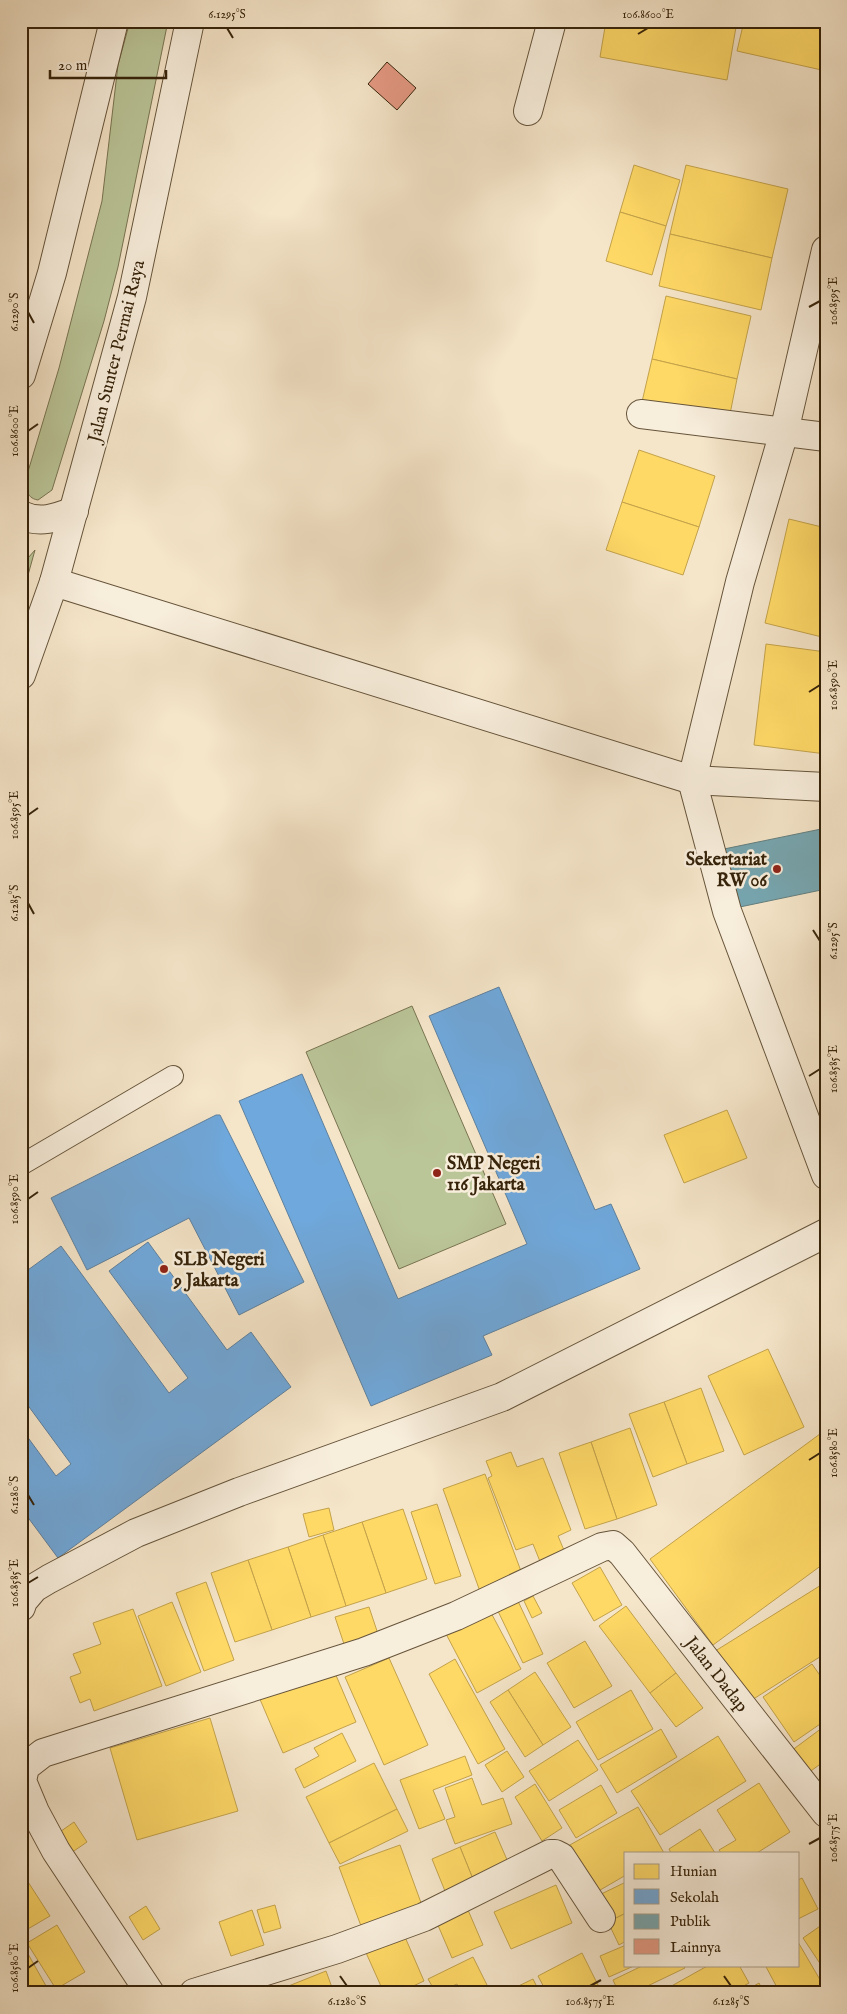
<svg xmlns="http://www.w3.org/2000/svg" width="847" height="2014" font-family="'IM FELL English',serif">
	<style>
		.green { fill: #bac598; stroke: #787451 }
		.homes { fill: #ffd966; stroke: #c3a24a }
		.schools { fill: #6fa8dc; stroke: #5e809d }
		.public { fill: #76a5af; stroke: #637e7e }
		.building { fill: #e59983; stroke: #36230a }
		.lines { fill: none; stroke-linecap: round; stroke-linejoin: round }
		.service-casing { stroke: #66543a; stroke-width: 22 }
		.minor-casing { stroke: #66543a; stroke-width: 30 }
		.tertiary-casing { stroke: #66543a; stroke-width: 30 }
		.service { stroke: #f8eedc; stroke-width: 20 }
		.minor { stroke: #f8eedc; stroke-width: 28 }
		.tertiary { stroke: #f8eedc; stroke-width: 28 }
		.ticks { fill: none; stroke: #36230a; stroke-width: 2 }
		.poi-dot { fill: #8f2418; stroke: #f8eedc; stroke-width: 2 }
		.labels { text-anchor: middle; stroke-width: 5; stroke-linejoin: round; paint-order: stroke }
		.street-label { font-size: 18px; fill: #36230a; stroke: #f8eedc }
		.poi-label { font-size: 18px; font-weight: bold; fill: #36230a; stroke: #f8eedc; text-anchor: start }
		.neatline { fill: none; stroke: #36230a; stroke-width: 2 }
		.ticks-label { font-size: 12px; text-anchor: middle; fill: #36230a }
	</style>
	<rect width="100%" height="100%" fill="#f5e5c9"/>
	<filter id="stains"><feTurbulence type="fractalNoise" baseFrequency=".004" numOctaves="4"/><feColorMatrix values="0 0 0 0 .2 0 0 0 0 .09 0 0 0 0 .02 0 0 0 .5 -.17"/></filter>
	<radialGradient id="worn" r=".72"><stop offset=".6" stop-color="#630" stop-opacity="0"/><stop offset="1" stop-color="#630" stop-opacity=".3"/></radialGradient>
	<g class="green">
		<path d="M130 21H168L118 267 104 321 52 490 38 500C25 498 25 485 27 475L59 368 102 201 118 65Z"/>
		<path d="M35 550 23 593 21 561 28 558Z"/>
		<path d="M412 1006 506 1224 399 1269 306 1052Z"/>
	</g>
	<g class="homes">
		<path d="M606 21H737L727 80 600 57Z"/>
		<path d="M744 21H826V71L737 51Z"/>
		<path d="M634 165 680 180 666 226 620 212Z"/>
		<path d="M686 165 788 189 772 258 670 234Z"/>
		<path d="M620 212 666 226 652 275 606 261Z"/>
		<path d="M670 234 772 258 761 310 659 286Z"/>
		<path d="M666 296 751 316 737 379 652 359Z"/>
		<path d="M652 359 737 379 728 424 641 406Z"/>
		<path d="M639 450 715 476 699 527 622 502Z"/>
		<path d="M622 502 699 527 683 575 606 550Z"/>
		<path d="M789 519 826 528V638L765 623Z"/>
		<path d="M766 644 826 652V754L754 745Z"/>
		<path d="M727 1110 747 1158 684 1183 664 1135Z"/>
		<path d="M768 1349 804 1427 744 1455 708 1376Z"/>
		<path d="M701 1388 724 1451 687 1464 664 1402Z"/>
		<path d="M664 1402 687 1464 653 1477 629 1414Z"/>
		<path d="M630 1428 657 1505 617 1519 591 1442Z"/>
		<path d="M824 1431 826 1433V1562L713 1645 650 1559Z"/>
		<path d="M591 1442 617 1519 585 1529 559 1453Z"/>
		<path d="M511 1452 517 1467 543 1458 571 1530 558 1536 566 1555 541 1564 533 1544 516 1550 488 1478 492 1476 486 1461Z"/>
		<path d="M485 1474 525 1582 482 1597 443 1489Z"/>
		<path d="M437 1504 461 1576 435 1584 411 1512Z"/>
		<path d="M329 1508 334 1530 309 1537 303 1514Z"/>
		<path d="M403 1509 427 1579 386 1593 362 1522Z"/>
		<path d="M362 1522 386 1593 346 1606 323 1535Z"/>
		<path d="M323 1535 346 1606 311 1617 288 1547Z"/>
		<path d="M288 1547 311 1617 272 1630 248 1560Z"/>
		<path d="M248 1560 272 1630 235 1642 211 1573Z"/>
		<path d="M600 1567 622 1605 594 1621 572 1583Z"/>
		<path d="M206 1582 234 1660 204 1671 176 1593Z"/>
		<path d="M826 1582V1653L744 1705 712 1653Z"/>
		<path d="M533 1596 542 1613 532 1618 524 1601Z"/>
		<path d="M516 1597 543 1654 523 1663 496 1607Z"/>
		<path d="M172 1602 201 1672 166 1686 138 1616Z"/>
		<path d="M626 1606 676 1673 650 1693 599 1626Z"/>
		<path d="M369 1607 380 1640 346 1650 335 1617Z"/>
		<path d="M133 1609 162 1686 94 1711 90 1699 80 1703 70 1677 81 1673 73 1654 101 1644 93 1623Z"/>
		<path d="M489 1609 521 1669 477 1693 445 1632Z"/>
		<path d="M585 1641 612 1686 574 1708 547 1663Z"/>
		<path d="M389 1658 428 1745 384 1765 345 1677Z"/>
		<path d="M455 1659 505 1749 478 1764 429 1674Z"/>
		<path d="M812 1664 826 1684V1720L794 1742 763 1697Z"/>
		<path d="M332 1666 356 1722 283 1753 259 1697Z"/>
		<path d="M535 1672 571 1727 543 1745 508 1690Z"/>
		<path d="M676 1673 703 1708 676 1727 650 1693Z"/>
		<path d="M508 1690 543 1745 525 1757 490 1702Z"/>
		<path d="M631 1690 653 1729 598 1760 576 1722Z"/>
		<path d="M210 1718 238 1811 137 1840 110 1748Z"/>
		<path d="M826 1725V1760L808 1773 791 1751Z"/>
		<path d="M661 1729 677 1757 617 1793 600 1765Z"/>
		<path d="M342 1733 356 1761 304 1788 295 1769 319 1756 314 1748Z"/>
		<path d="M718 1736 746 1781 660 1835 631 1791Z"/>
		<path d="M578 1740 598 1770 549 1801 529 1771Z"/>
		<path d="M507 1751 524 1777 502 1792 485 1765Z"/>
		<path d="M465 1756 472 1775 433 1790 445 1819 419 1829 400 1780Z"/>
		<path d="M374 1763 397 1809 329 1843 306 1797Z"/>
		<path d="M472 1778 482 1805 503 1798 512 1824 455 1844 446 1820 455 1817 445 1788Z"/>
		<path d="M759 1783 790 1832 757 1853H721L719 1850 736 1840 717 1810Z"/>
		<path d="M535 1784 562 1828 542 1841 515 1797Z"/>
		<path d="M601 1785 617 1813 576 1838 559 1810Z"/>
		<path d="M638 1807 664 1853H626V1875L595 1893 568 1846Z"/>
		<path d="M397 1809 408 1831 340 1864 329 1843Z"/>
		<path d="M74 1822 87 1842 71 1853 57 1834Z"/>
		<path d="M700 1829 715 1853H671L669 1849Z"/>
		<path d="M495 1832 511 1869 475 1884 460 1847Z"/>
		<path d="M400 1845 424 1911 364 1934 339 1867Z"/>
		<path d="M460 1847 475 1884 447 1896 432 1859Z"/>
		<path d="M21 1871 50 1916 21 1933Z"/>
		<path d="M802 1878 818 1909 798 1919V1880Z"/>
		<path d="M626 1882V1913L608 1922 595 1897Z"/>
		<path d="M556 1885 572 1923 511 1949 494 1912Z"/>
		<path d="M465 1903 483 1945 452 1958 434 1916Z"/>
		<path d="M275 1905 281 1928 264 1933 257 1910Z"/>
		<path d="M146 1906 160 1929 143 1940 129 1917Z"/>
		<path d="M252 1910 264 1945 231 1956 219 1922Z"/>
		<path d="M626 1913V1941L619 1945 608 1922Z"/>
		<path d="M826 1922V1970L825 1971 803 1938Z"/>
		<path d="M57 1925 85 1972 56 1989 27 1943Z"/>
		<path d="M402 1930 424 1981 398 1993H384L363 1946Z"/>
		<path d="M798 1942 826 1990V1993H780L765 1965H798Z"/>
		<path d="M23 1945 50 1993H21V1946Z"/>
		<path d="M626 1945V1965H636L609 1977 600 1956Z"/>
		<path d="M582 1953 602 1993H547L538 1976Z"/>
		<path d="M473 1957 491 1993H462L457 1984 436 1993 428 1979Z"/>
		<path d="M644 1965H683L685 1968 633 1993H619L613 1980Z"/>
		<path d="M709 1965H739L749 1983 731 1993H659Z"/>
		<path d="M326 1971 334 1993H271Z"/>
		<path d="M533 1979 540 1993H509L508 1991Z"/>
		<path d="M759 1983 764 1993H742Z"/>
	</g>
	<g class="schools">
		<path d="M499 987 595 1210 611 1204 640 1269 483 1336 492 1355 371 1406 239 1101 302 1074 398 1299 527 1244 429 1016Z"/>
		<path d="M216 1115H220L304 1282 239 1315 189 1218 87 1270 51 1198Z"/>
		<path d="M148 1242 227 1350 251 1332 291 1387 58 1558 21 1508V1428L56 1476 71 1464 21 1396V1275L61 1246 169 1393 188 1378 109 1271Z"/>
	</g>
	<path class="public" d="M826 828V889L735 908 724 849Z"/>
	<g class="building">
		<path d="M517 21H538L536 27 517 23Z"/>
		<path d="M387 62 416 88 397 110 368 84Z"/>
	</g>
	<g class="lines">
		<g class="service-casing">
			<path id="service" d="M21 1165 173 1076"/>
		</g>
		<g class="minor-casing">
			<g id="minor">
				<path d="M528 111 552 21"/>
				<path d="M826 250 784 432 740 582 692 780 727 911 826 1175"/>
				<path d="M641 414 826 437"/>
				<path d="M54 582 692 780 826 787"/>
				<path d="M21 1607 23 1601 34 1588 49 1579 136 1533 239 1492 502 1397 826 1233"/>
				<path d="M150 1993 56 1851 35 1812 22 1781 25 1767 43 1753 364 1652 456 1616 602 1547 613 1545 622 1553 826 1813"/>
				<path d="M194 1993 337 1949 424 1917 550 1854H555L561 1857 601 1918"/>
			</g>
		</g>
		<g class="tertiary-casing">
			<g id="tertiary">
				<path d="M21 375 52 273 114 21"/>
				<path d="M21 515C40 524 56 518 74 511"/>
				<path d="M21 675 54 582 132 297 190 21"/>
			</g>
		</g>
		<use href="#service" class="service"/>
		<use href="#minor" class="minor"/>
		<use href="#tertiary" class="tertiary"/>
	</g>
	<path class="ticks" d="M227 28 233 38M638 34 648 28M809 307 820 301M28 312 34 323M28 431 38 424M809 692 820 685M28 815 38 808M28 903 34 914M813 930 820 941M809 1076 820 1069M28 1199 38 1192M809 1460 820 1453M28 1495 34 1505M28 1583 38 1577M809 1844 820 1838M28 1968 38 1961M340 1976 347 1986M724 1976 731 1986M590 1986 601 1980"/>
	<g class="poi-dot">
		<circle cx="777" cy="869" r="5"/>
		<circle cx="437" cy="1173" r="5"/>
		<circle cx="164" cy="1269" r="5"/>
	</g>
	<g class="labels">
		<g class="street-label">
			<text transform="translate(116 351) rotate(-76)" y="6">Jalan Sunter Permai Raya</text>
			<text transform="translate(717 1674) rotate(52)" y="6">Jalan Dadap</text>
		</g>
		<g class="poi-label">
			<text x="767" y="865" text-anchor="end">Sekertariat<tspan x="767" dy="21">RW 06</tspan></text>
			<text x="447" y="1169">SMP Negeri<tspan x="447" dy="21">116 Jakarta</tspan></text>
			<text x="174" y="1265">SLB Negeri<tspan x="174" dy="21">9 Jakarta</tspan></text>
		</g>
	</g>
	<rect width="847" height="2014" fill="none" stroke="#f5e5c9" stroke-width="55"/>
	<rect x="624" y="1852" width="175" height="115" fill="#f8eedc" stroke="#aa9d88"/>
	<rect x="634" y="1864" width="25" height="15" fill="#ffd966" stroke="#aa9d88"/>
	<text x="670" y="1876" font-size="15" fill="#36230a">Hunian</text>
	<rect x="634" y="1889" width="25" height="15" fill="#6fa8dc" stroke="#aa9d88"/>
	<text x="670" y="1902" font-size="15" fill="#36230a">Sekolah</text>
	<rect x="634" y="1914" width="25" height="15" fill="#76a5af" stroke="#aa9d88"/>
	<text x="670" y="1926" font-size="15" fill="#36230a">Publik</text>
	<rect x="634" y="1939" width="25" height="15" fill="#e59983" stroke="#aa9d88"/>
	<text x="670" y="1952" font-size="15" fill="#36230a">Lainnya</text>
	<path d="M50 70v8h116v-8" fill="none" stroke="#36230a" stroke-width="2.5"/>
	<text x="58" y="70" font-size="15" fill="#36230a" stroke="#f8eedc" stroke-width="4" paint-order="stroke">20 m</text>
	<rect x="28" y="28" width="792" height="1958" class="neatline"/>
	<g class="ticks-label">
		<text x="227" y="18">6.1295°S</text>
		<text x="648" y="18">106.8600°E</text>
		<text transform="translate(833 301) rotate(-90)" y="4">106.8595°E</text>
		<text transform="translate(14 312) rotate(-90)" y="4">6.1290°S</text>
		<text transform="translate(14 431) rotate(-90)" y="4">106.8600°E</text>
		<text transform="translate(833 685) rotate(-90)" y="4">106.8590°E</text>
		<text transform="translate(14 815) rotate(-90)" y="4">106.8595°E</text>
		<text transform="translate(14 903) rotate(-90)" y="4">6.1285°S</text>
		<text transform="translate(833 941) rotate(-90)" y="4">6.1295°S</text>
		<text transform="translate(833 1069) rotate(-90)" y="4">106.8585°E</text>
		<text transform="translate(14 1199) rotate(-90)" y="4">106.8590°E</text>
		<text transform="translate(833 1453) rotate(-90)" y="4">106.8580°E</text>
		<text transform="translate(14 1495) rotate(-90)" y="4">6.1280°S</text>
		<text transform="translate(14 1583) rotate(-90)" y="4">106.8585°E</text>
		<text transform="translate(833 1838) rotate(-90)" y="4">106.8575°E</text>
		<text transform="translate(14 1968) rotate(-90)" y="4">106.8580°E</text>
		<text x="347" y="2005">6.1280°S</text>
		<text x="590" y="2005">106.8575°E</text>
		<text x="731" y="2005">6.1285°S</text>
	</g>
	<rect width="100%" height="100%" filter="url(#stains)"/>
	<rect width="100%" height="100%" fill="url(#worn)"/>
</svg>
